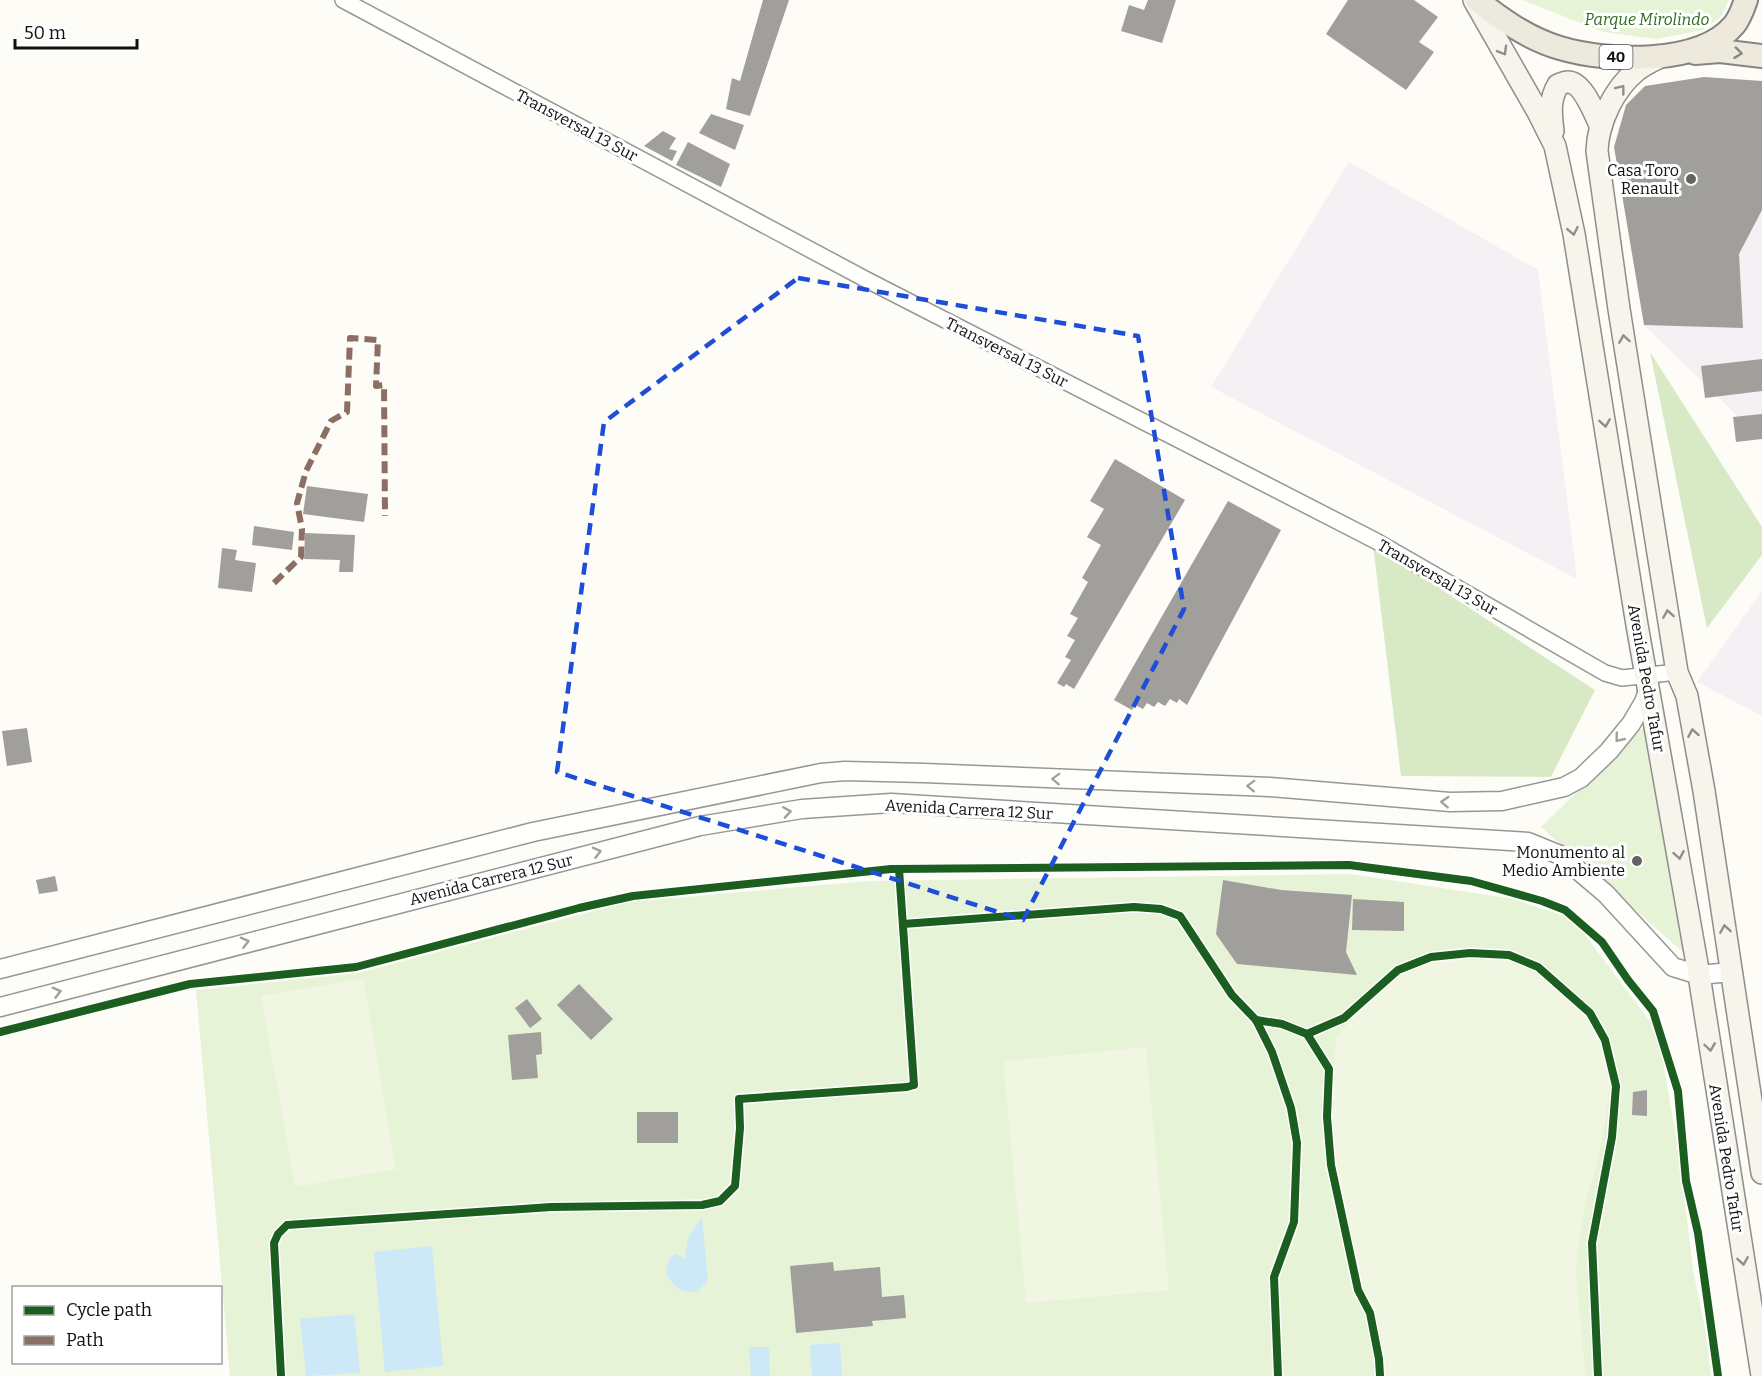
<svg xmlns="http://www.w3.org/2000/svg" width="1762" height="1376" font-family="Bitter,serif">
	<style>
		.industrial { fill: #f5f0f3 }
		.green { fill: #e7f3d7 }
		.forest { fill: #d8eac5 }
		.pitch { fill: #f0f6e1 }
		.water { fill: #cde8f7 }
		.building { fill: #a19f9c }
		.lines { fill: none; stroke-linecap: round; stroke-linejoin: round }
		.minor-casing { stroke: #979795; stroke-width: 18 }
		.tertiary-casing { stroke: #979795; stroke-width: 21 }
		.secondary-casing { stroke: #8e8d8b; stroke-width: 24 }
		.primary-casing { stroke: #858482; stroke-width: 26 }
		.minor { stroke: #fffffe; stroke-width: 15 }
		.tertiary { stroke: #fffffe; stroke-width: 18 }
		.secondary { stroke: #f6f4eb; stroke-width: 21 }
		.primary { stroke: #ede9dc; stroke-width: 22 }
		.quiet { stroke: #8d6e63; stroke-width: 6; stroke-dasharray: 12 6; stroke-linecap: butt }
		.cycleway-casing { stroke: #fff; stroke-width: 11 }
		.cycleway { stroke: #1b5e20; stroke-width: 8 }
		.oneway { stroke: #8f8e89 }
		.oneway2 { stroke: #8a8881 }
		.oneway3 { stroke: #a0a09f }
		.marked { fill: none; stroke: #1d4ed8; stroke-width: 4.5; stroke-dasharray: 12 8; stroke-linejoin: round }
		.poi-dot { fill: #646362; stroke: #fff; stroke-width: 2 }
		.labels { text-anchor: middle; stroke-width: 6; stroke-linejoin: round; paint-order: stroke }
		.shield { fill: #fff; stroke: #585858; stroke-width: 1.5 }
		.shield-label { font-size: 15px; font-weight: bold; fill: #111 }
		.park-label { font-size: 16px; font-style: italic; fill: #2f6b1f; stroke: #fff }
		.street-label { font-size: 16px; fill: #111; stroke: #fff }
		.poi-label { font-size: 16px; fill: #111; stroke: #fff; text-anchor: end }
	</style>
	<rect width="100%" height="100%" fill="#fdfcf7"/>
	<g class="industrial">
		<path d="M1645 86 1762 93V440L1644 325Z"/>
		<path d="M1349 162 1538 270 1577 579 1211 387Z"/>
		<path d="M1762 591V716L1697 682Z"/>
	</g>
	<g class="green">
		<path d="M1523 0H1729L1721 17 1703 30 1656 39 1603 32Z"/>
		<path d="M1648 723 1683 952 1541 827Z"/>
		<path d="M1351 874 1513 899 1573 919 1658 1032 1681 1167 1693 1270 1706 1334 1711 1376H230L196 990 358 973 628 902 868 881Z"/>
	</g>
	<g class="forest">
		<path d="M1650 352 1762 527V555L1707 628Z"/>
		<path d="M1373 545 1595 690 1551 777 1401 776Z"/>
	</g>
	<g class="pitch">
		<path d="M1503 959 1542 977 1582 1011 1599 1040 1611 1075 1606 1118 1597 1163 1586 1200 1578 1247 1576 1277 1586 1376H1384L1380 1326 1358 1278 1330 1140 1336 1038 1362 1005 1388 982 1413 967 1435 960Z"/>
		<path d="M363 978 396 1169 295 1187 261 996Z"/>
		<path d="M1146 1047 1169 1290 1026 1303 1003 1061Z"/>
	</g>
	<g class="water">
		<path d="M702 1217 708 1281 697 1292C680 1293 673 1287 666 1272L669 1259 675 1254 685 1258 688 1238Z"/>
		<path d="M432 1246 443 1366 385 1372 374 1252Z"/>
		<path d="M354 1314 360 1373 306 1376 300 1319Z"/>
		<path d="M840 1343 842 1376H812L810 1345Z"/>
		<path d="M749 1347H769L770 1376H751Z"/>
	</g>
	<g class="building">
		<path d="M763 0H789L750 116 726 109 732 78 740 81Z"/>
		<path d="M1148 0H1176L1162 43 1121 31 1129 5 1144 10Z"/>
		<path d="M1348 0H1414L1438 17 1419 42 1434 52 1406 90 1326 34Z"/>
		<path d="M1704 77 1762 81V210L1739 254 1743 328 1644 325 1614 147 1626 105 1645 86Z"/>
		<path d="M711 114 744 125 735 150 699 133Z"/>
		<path d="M663 131 676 138 669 149 677 151 672 161 644 146Z"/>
		<path d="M688 142 730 164 721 187 676 165Z"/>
		<path d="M1762 359V391L1705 398 1701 366Z"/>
		<path d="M1762 414V439L1736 442 1733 417Z"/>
		<path d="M1115 459 1185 500 1074 689 1066 684 1064 687 1057 683 1071 660 1065 657 1075 640 1067 636 1078 618 1070 614 1088 582 1082 578 1101 545 1087 537 1104 509 1090 501Z"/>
		<path d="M307 486 368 494 364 522 303 514Z"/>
		<path d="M1228 501 1281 530 1187 705 1179 699 1177 703 1170 699 1165 706 1158 702 1154 707 1147 703 1143 709 1135 705 1132 710 1114 700Z"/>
		<path d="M254 526 294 532 292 550 252 545Z"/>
		<path d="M305 533 355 535 353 572H339L340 560 304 559Z"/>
		<path d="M222 548 237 550 235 560 256 563 252 592 218 588Z"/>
		<path d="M27 728 32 762 7 766 2 731Z"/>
		<path d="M55 876 58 891 39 894 36 880Z"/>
		<path d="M1223 880 1281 890 1352 895 1346 952 1357 975 1237 964 1216 934Z"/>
		<path d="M1353 899 1404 902V931L1352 930Z"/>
		<path d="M579 984 613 1019 591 1040 557 1005Z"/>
		<path d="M527 999 542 1019 530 1028 515 1008Z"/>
		<path d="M541 1032 542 1054 536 1055 538 1078 512 1080 508 1035Z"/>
		<path d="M1647 1090V1116L1632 1115 1633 1092Z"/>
		<rect x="637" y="1112" width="41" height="31"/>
		<path d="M833 1262 834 1271 880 1267 882 1297 904 1295 906 1318 872 1321 873 1326 796 1333 790 1266Z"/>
	</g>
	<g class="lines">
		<g class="minor-casing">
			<path id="minor" d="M343 0 867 280 1376 541 1605 673 1622 678 1677 672"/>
		</g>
		<g class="tertiary-casing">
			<g id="tertiary">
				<path d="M0 969 533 832 821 773 845 771 924 773 1270 787 1450 802 1502 801 1564 787 1581 778 1609 751 1631 724 1644 702 1649 688"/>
				<path d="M0 1007 700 826 802 809 891 803 1528 842 1560 855 1606 894 1673 967 1699 975 1731 972"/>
			</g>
		</g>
		<g class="secondary-casing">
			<g id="secondary">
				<path d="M1474 0 1538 112 1555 146 1574 234 1637 625 1699 975 1762 1376"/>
				<path d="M1661 56C1653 61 1643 65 1636 71 1614 89 1598 122 1597 151L1619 309 1677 672 1687 696 1704 791 1762 1173"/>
				<path d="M1553 131C1551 114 1549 100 1558 85 1561 84 1564 82 1567 82 1583 81 1595 115 1601 127"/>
			</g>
		</g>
		<g class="primary-casing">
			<g id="primary">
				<path d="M1477 0C1502 20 1529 39 1560 48 1606 62 1700 66 1734 25 1740 18 1743 8 1746 0"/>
				<path d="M1695 53 1720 51 1762 56"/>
			</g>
		</g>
		<use href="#minor" class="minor"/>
		<use href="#tertiary" class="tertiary"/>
		<use href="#secondary" class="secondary"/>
		<use href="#primary" class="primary"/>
		<path class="quiet" d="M274 583 301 557 302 529 297 503 306 471 331 421 347 412 350 338 378 340 376 386 384 385 385 516"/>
		<g class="cycleway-casing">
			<g id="cycleway">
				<path d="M903 924 1134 907 1161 909 1180 916 1232 995 1256 1020 1272 1052 1291 1108 1297 1143 1294 1222 1274 1277 1278 1376"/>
				<path d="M1256 1020 1282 1024 1307 1034 1344 1018 1398 970 1431 957 1470 953 1509 955 1538 967 1590 1013 1605 1040 1616 1086 1612 1137 1592 1243 1598 1376"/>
				<path d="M0 1032 190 984 356 967 579 908 633 896 891 869 1349 865 1471 881 1542 901 1565 910 1602 942 1628 980 1653 1011 1678 1091 1686 1181 1698 1233 1718 1376"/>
				<path d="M1307 1034 1329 1069 1327 1117 1331 1165 1358 1290 1370 1313 1379 1359 1380 1376"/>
				<path d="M281 1376 274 1243 278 1234 287 1225 551 1207 702 1205 720 1201 735 1186 740 1128 739 1099 907 1087 914 1085 899 869"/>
			</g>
		</g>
		<use href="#cycleway" class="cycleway"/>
	</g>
	<defs><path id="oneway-chevron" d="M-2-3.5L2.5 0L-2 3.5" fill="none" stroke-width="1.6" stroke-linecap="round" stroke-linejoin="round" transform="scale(1.5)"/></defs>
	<g class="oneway">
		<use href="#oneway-chevron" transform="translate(1503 51) rotate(60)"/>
		<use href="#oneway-chevron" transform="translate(1621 89) rotate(-52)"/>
		<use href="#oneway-chevron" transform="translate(1573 231) rotate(79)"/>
		<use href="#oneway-chevron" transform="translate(1624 339) rotate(-99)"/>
		<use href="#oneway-chevron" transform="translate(1605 423) rotate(81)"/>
		<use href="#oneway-chevron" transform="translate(1668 614) rotate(-99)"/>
		<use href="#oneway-chevron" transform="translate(1693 733) rotate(-100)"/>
		<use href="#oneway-chevron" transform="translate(1679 855) rotate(80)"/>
		<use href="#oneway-chevron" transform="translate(1725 929) rotate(-99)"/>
		<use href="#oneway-chevron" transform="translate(1710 1047) rotate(82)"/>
		<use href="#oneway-chevron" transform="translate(1743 1261) rotate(81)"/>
	</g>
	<use class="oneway2" href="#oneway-chevron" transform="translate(1738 53) rotate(7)"/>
	<g class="oneway3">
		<use href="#oneway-chevron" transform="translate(1619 738) rotate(129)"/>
		<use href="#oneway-chevron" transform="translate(1056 779) rotate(-178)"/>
		<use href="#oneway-chevron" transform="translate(1251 786) rotate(-178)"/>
		<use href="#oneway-chevron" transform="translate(1445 802) rotate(-177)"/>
		<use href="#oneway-chevron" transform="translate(787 812) rotate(-9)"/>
		<use href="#oneway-chevron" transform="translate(597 852) rotate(-14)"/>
		<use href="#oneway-chevron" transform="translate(245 942) rotate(-14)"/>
		<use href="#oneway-chevron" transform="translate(57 992) rotate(-15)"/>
	</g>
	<path class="marked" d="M798 278 1138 336 1184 609 1023 920 557 772 604 422Z"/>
	<g class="poi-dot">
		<circle cx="1691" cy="179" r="6"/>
		<circle cx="1637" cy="861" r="6"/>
	</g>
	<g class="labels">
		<rect class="shield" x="1599.5" y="45" width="33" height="24" rx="4.5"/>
		<g class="shield-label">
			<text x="1616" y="62">40</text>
		</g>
		<g class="park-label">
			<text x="1647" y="25">Parque Mirolindo</text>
		</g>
		<g class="street-label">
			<text transform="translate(577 125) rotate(28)" y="6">Transversal 13 Sur</text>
			<text transform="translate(1007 352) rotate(27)" y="6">Transversal 13 Sur</text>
			<text transform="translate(1438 577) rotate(30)" y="6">Transversal 13 Sur</text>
			<text transform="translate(1647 678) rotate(80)" y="6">Avenida Pedro Tafur</text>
			<text transform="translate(969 809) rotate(3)" y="6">Avenida Carrera 12 Sur</text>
			<text transform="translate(491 879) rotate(-14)" y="6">Avenida Carrera 12 Sur</text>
			<text transform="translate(1727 1158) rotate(81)" y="6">Avenida Pedro Tafur</text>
		</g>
		<g class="poi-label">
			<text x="1679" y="176">Casa Toro<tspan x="1679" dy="18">Renault</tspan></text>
			<text x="1625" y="858">Monumento al<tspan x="1625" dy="18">Medio Ambiente</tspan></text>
		</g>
	</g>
	<rect x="12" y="1286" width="210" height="78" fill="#ffffff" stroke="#a0a0a0" stroke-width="1.5"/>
	<rect x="24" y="1306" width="30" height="9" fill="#1b5e20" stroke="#a0a0a0" stroke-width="1.5"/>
	<text x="66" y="1316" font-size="18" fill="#111111">Cycle path</text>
	<rect x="24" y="1336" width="30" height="9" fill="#8d6e63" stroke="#a0a0a0" stroke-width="1.5"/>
	<text x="66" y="1346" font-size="18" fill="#111111">Path</text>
	<path d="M15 39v9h122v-9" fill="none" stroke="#111111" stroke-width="3"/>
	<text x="24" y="39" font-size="18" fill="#111111" stroke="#ffffff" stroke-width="4.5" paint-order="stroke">50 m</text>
</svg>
